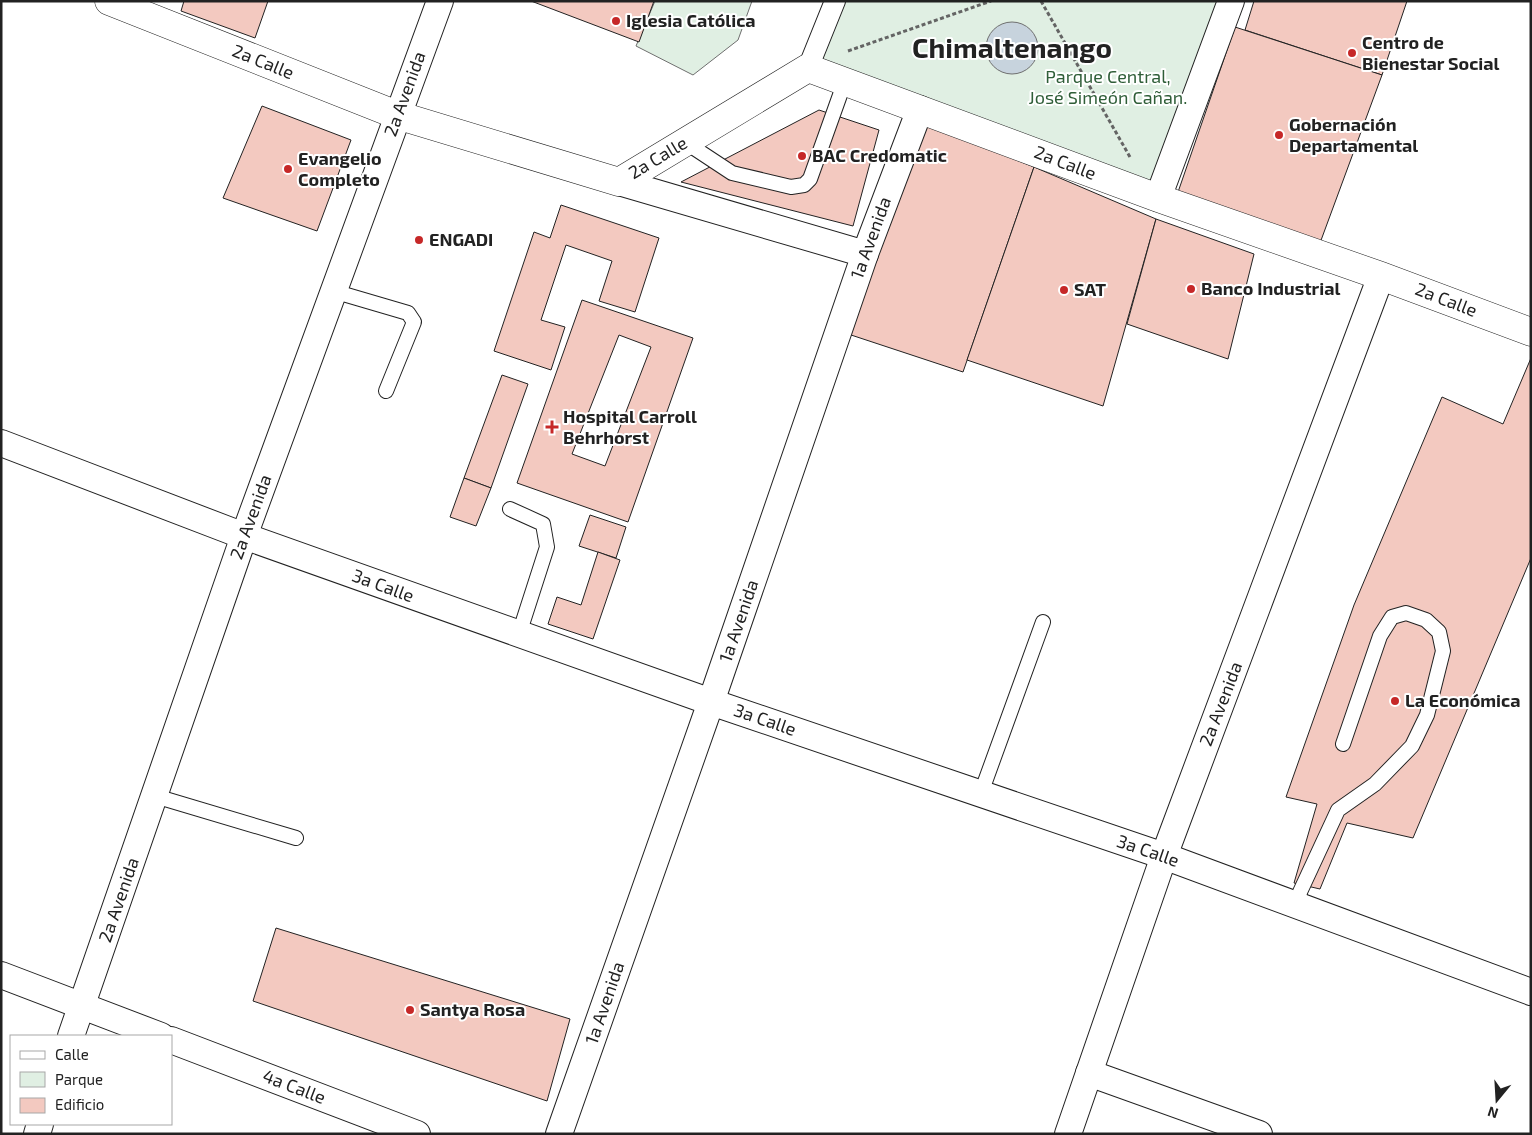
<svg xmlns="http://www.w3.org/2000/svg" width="1532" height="1135" font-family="'Exo 2',sans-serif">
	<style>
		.green { fill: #e0efe3; stroke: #6f6f6f }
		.water { fill: #c7d3dd; stroke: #6f6f6f }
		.building { fill: #f3c9c0; stroke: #222; fill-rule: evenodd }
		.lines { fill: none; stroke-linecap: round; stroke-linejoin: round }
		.service-casing { stroke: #222; stroke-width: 16 }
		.pedestrian-casing { stroke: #222; stroke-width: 22 }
		.minor-casing { stroke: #222; stroke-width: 28 }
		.secondary-casing { stroke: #222; stroke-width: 29 }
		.path { stroke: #646464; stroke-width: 3; stroke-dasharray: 4 2.5; stroke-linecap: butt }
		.service { stroke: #fff; stroke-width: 14 }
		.pedestrian { stroke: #fff; stroke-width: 20 }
		.minor { stroke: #fff; stroke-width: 26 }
		.secondary { stroke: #fff; stroke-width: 28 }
		.poi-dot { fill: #c62828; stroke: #fff; stroke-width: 2 }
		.labels { text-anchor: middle; stroke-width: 4; stroke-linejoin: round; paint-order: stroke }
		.poi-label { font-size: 18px; font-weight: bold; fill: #222; stroke: #fff; text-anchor: start }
		.street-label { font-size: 18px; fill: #222; stroke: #fff }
		.park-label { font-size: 18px; fill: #2f5e38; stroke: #fff }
		.town-label { font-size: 28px; font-weight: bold; fill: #222; stroke: #fff }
	</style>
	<rect width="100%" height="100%" fill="#fff"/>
	<g class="green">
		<path d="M655 1H752L738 40 693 75 636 46Z"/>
		<path d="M835 1H1231L1158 198 808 68Z"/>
	</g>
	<circle class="water" cx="1012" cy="48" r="26"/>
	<g class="building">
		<path d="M184 1H268L255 38 181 11Z"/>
		<path d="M531 1H654L639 42Z"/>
		<path d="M1254 1H1407L1382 75 1245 30Z"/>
		<path d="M1235 27 1382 75 1320 243 1177 195Z"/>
		<path d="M262 106 351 140 317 231 223 198Z"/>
		<path d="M819 110 879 130 853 226 681 182Z"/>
		<path d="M918 120 1034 167 963 372 842 332Z"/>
		<path d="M1034 167 1156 219 1103 406 967 360Z"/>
		<path d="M561 205 659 238 635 312 599 301 612 261 566 245 541 320 565 327 551 370 494 351 534 232 550 238Z"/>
		<path d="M1156 219 1254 254 1228 359 1127 324Z"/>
		<path d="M582 300 693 338 628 522 517 483ZM619 335 651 347 605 466 572 454Z"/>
		<path d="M1531 358V558L1413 838 1347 823 1320 889 1294 883 1317 804 1286 797 1354 605 1442 397 1503 424Z"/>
		<path d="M502 375 528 384 491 488 464 478Z"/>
		<path d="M464 478 491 488 476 526 450 517Z"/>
		<path d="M590 515 626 527 616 558 579 546Z"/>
		<path d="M598 552 620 560 593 639 548 624 557 597 581 605Z"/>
		<path d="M276 928 570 1019 547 1101 253 1001Z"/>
	</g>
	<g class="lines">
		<g class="service-casing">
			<g id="service">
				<path d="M685 142 732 173 791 187 804 185 810 179 845 81"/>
				<path d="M333 291 408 313 414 322 386 391"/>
				<path d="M510 509 543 524 547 547 519 634"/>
				<path d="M981 793 1043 622"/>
				<path d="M155 796 296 838"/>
				<path d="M1298 906 1300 892 1338 810 1375 784 1412 746 1427 715 1443 651 1439 632 1426 620 1406 613 1392 617 1380 636 1343 744"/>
			</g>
		</g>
		<g class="pedestrian-casing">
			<path id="pedestrian" d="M808 68 835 1"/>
		</g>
		<g class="minor-casing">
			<g id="minor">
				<path d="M619 182 865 254"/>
				<path d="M1158 198 1231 1"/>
				<path d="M1 443 244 536 711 702 1164 856 1531 992"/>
				<path d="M1 975 161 1036"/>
				<path d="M71 1036 244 536 440 1"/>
				<path d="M171 1040 417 1134"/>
				<path d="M1089 1073 1259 1134"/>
				<path d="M37 1134 40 1124"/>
				<path d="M559 1134 711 702 865 254 920 109"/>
				<path d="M1068 1134 1164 856 1381 276"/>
			</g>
		</g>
		<g class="secondary-casing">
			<path id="secondary" d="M109 1 397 115 619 182 808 68 1158 198 1381 276 1531 332"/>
		</g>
		<g class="path">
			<path d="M1041 1 1130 157"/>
			<path d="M848 51 991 1"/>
		</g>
		<use href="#service" class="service"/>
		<use href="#pedestrian" class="pedestrian"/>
		<use href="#minor" class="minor"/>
		<use href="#secondary" class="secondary"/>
	</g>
	<g class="poi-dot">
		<circle cx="616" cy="21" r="5"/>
		<circle cx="1352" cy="53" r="5"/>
		<circle cx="1279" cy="135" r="5"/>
		<circle cx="802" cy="156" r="5"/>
		<circle cx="288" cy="169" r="5"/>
		<circle cx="419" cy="240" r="5"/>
		<circle cx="1191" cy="289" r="5"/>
		<circle cx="1064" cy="290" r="5"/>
		<path d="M549.5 419.5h5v5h5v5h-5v5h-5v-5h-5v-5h5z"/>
		<circle cx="1395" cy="701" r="5"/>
		<circle cx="410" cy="1010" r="5"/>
	</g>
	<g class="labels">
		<g class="poi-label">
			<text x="626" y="27">Iglesia Católica</text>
			<text x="1362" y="49">Centro de<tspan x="1362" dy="21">Bienestar Social</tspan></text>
			<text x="1289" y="131">Gobernación<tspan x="1289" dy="21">Departamental</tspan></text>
			<text x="812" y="162">BAC Credomatic</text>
			<text x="298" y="165">Evangelio<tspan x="298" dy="21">Completo</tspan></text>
			<text x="429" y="246">ENGADI</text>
			<text x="1201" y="295">Banco Industrial</text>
			<text x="1074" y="296">SAT</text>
			<text x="563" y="423">Hospital Carroll<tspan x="563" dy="21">Behrhorst</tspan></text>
			<text x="1405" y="707">La Económica</text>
			<text x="420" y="1016">Santya Rosa</text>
		</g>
		<g class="street-label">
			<text transform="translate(263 62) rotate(22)" y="6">2a Calle</text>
			<text transform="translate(405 94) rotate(-70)" y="6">2a Avenida</text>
			<text transform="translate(658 158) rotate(-31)" y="6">2a Calle</text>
			<text transform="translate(1065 163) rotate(21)" y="6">2a Calle</text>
			<text transform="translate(871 238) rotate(-70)" y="6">1a Avenida</text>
			<text transform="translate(1446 300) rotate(21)" y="6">2a Calle</text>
			<text transform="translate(251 517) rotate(-70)" y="6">2a Avenida</text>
			<text transform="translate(383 586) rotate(20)" y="6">3a Calle</text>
			<text transform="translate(739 621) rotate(-71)" y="6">1a Avenida</text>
			<text transform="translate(1221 704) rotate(-69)" y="6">2a Avenida</text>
			<text transform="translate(765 720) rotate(19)" y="6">3a Calle</text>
			<text transform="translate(1148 851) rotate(19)" y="6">3a Calle</text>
			<text transform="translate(119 900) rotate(-71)" y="6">2a Avenida</text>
			<text transform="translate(605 1003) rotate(-71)" y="6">1a Avenida</text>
			<text transform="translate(294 1087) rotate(21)" y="6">4a Calle</text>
		</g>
		<g class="park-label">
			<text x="1108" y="83">Parque Central,<tspan x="1108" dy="21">José Simeón Cañan.</tspan></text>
		</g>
		<g class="town-label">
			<text x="1012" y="58">Chimaltenango</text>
		</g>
	</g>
	<rect width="1532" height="1135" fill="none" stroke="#222222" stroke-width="5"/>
	<rect x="10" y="1035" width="162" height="90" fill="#ffffff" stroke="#a7a7a7"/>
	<rect x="20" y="1051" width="25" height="8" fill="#ffffff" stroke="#a7a7a7"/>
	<text x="55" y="1060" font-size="15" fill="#222222">Calle</text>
	<rect x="20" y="1072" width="25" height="15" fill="#e0efe3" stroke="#a7a7a7"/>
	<text x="55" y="1085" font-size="15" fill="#222222">Parque</text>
	<rect x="20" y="1098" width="25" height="15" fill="#f3c9c0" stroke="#a7a7a7"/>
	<text x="55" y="1110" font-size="15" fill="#222222">Edificio</text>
	<g transform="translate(1497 1100) rotate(198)" stroke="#ffffff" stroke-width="4" paint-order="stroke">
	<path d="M0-4L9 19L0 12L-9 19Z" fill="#222222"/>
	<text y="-8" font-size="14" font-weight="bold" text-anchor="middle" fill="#222222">N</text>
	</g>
</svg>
